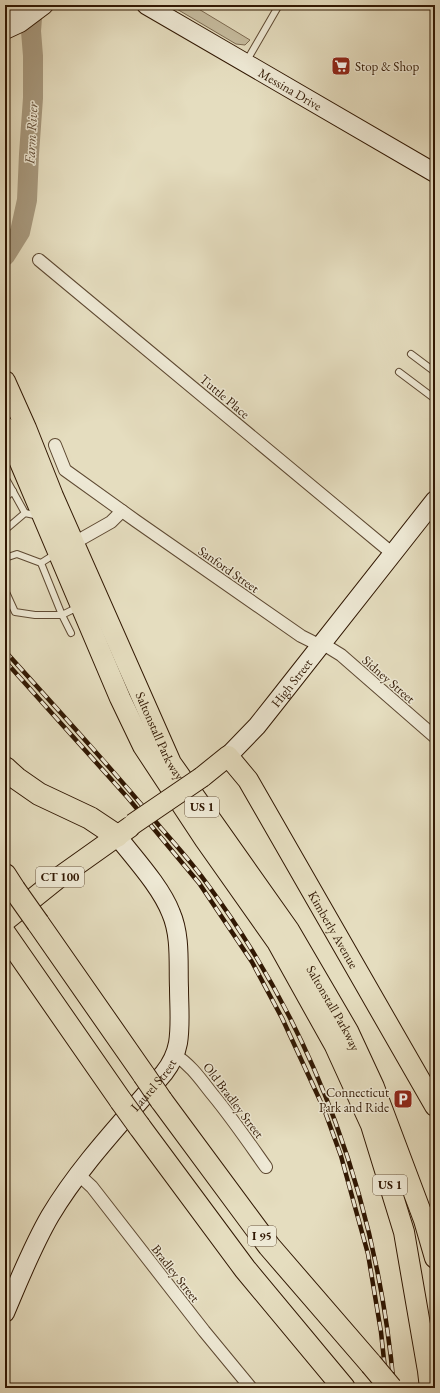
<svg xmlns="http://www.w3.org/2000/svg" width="440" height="1393" font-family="'EB Garamond',serif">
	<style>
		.green { fill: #c6bc9f; stroke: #7c6a51 }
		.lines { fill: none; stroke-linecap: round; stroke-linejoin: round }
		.river { stroke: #a89a7f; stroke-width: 20 }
		.lane-casing { stroke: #5e4932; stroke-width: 8 }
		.street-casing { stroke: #5e4932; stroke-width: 14 }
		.secondary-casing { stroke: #311803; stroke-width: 20 }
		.primary-casing { stroke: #311803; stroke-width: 22 }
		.highway-casing { stroke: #311803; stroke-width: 24 }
		.lane { stroke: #eee9d5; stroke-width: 6 }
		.street { stroke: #eee9d5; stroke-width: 12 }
		.secondary { stroke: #eee9d5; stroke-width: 18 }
		.primary { stroke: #e5ddbf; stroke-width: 20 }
		.highway { stroke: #e5ddbf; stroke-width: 22 }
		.rail-casing { stroke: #311803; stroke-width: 4.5 }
		.rail { stroke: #eee9d5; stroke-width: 3; stroke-dasharray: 9; stroke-linecap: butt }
		.primary-bridge-casing { stroke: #311803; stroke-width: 22; stroke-linecap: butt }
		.highway-bridge-casing { stroke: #311803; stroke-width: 24; stroke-linecap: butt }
		.primary-bridge { stroke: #e5ddbf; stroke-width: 20 }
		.highway-bridge { stroke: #e5ddbf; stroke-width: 22 }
		.labels { text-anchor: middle; stroke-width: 3; stroke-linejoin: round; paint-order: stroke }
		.shield { fill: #eee9d5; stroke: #6a5742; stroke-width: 1 }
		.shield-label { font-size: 12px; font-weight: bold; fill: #311803 }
		.poi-label { font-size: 13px; fill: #311803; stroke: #eee9d5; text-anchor: start }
		.street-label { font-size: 13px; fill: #311803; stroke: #eee9d5 }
		.water-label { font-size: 14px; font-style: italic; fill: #614c35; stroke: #eee9d5 }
	</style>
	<rect width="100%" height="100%" fill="#e5ddbf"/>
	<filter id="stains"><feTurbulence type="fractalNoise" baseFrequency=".005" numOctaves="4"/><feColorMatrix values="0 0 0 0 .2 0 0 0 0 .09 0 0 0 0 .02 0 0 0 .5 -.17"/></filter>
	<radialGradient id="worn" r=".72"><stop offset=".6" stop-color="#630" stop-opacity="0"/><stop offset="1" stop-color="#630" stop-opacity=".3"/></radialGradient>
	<path class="green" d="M170 5H192L250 40 245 45 236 44Z"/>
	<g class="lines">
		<path class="river" d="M5 256 20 232 27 200 29 154 33 98V56L31 31 33 5"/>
		<g class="lane-casing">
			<g id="lane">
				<path d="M246 62 279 5"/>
				<path d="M411 354 435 372"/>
				<path d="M399 372 435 399"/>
				<path d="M5 477 25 513"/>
				<path d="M5 498 13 491"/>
				<path d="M5 530 25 513 39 516"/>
				<path d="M55 554 41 563 62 615 78 607"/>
				<path d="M5 558 17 554 41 563"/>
				<path d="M5 590 15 612 35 615H62L71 633"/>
			</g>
		</g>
		<g class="street-casing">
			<g id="street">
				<path d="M39 260 393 554"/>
				<path d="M55 445 65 470 136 521 301 636 315 643 328 647 341 655 435 737"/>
				<path d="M74 543 111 522 122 511"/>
				<path d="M175 1055C191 1065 201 1080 213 1095 232 1118 249 1143 266 1167"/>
				<path d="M79 1175 92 1187 204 1331 251 1388"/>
			</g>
		</g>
		<g class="secondary-casing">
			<g id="secondary">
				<path id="s1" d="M146 5 435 173"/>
				<path d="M5 14 16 5"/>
				<path d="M5 30 20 23 44 5"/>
				<path id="s2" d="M228 756 257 726 276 702 435 500"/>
				<path id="s3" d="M5 1313C19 1280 32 1247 50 1216 81 1164 125 1119 164 1073 171 1064 176 1054 178 1043 181 1025 179 1006 179 988 178 964 181 936 171 913 161 887 135 859 117 836"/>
			</g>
		</g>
		<g class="primary-casing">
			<g id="primary">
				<path id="s4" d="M5 381 26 428 53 496 171 763 289 930 348 1031 374 1087 424 1220 435 1258"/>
				<path d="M5 427 120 698 143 746 205 840 277 942 335 1046 371 1125 404 1232 428 1371 430 1388"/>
				<path id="s5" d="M202 777 228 756 248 780 435 1106"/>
				<path d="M5 921 61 876 130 827"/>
			</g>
		</g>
		<g class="highway-casing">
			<g id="highway">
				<path d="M5 768 16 778 39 794 90 818 117 836"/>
				<path d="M5 875 14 889"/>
				<path d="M38 923 144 1075"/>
				<path d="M5 934 121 1101"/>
				<path d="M161 1100 269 1246 371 1364"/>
				<path d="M139 1126 245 1269 344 1388"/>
			</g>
		</g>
		<use href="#lane" class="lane"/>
		<use href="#street" class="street"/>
		<use href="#secondary" class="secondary"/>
		<use href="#primary" class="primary"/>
		<use href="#highway" class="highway"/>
		<g class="rail-casing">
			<g id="rail">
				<path d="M5 651C57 709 111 767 161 828 176 845 191 862 205 881 316 1030 378 1204 394 1388"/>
				<path d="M5 661 128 798 199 883 252 962 282 1018 324 1109 341 1156 355 1207 368 1254 381 1332 387 1388"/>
			</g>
		</g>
		<use href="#rail" class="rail"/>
		<g class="primary-bridge-casing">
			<path id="primary-bridge" d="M133 824 202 777"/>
		</g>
		<g class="highway-bridge-casing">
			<g id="highway-bridge">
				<path d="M14 889 38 923"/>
				<path d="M144 1075 161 1100"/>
				<path d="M121 1101 139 1126"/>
				<path d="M371 1364 391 1388"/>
			</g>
		</g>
		<use href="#primary-bridge" class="primary-bridge"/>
		<use href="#highway-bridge" class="highway-bridge"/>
	</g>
	<defs>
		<g id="supermarket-square" transform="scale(1)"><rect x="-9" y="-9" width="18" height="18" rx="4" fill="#8f2418" stroke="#eee9d5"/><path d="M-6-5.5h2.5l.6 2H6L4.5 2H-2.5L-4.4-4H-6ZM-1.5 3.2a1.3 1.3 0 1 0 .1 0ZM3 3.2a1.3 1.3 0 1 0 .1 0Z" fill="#fff"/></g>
		<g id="parking-square" transform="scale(1)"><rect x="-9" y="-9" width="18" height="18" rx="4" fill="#8f2418" stroke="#eee9d5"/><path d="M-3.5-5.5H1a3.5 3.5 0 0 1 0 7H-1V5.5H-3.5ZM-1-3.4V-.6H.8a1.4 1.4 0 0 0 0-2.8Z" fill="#fff"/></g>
	</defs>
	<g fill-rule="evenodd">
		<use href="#supermarket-square" x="341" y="66"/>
		<use href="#parking-square" x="403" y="1099"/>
	</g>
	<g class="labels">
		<g class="shield">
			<rect x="185" y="797" width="34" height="20" rx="3"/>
			<rect x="36" y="867" width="48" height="20" rx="3"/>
			<rect x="373" y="1175" width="34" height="20" rx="3"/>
			<rect x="248" y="1226" width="28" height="20" rx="3"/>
		</g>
		<g class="shield-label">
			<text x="202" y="811">US 1</text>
			<text x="60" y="881">CT 100</text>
			<text x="390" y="1189">US 1</text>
			<text x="262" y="1240">I 95</text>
		</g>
		<g class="poi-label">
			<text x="355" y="71">Stop &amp; Shop</text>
			<text x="389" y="1097" text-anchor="end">Connecticut<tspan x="389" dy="15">Park and Ride</tspan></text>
		</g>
		<g class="street-label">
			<text dy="5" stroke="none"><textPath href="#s1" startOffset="167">Messina Drive</textPath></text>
			<text transform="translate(225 396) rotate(40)" y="5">Tuttle Place</text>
			<text transform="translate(229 569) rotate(35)" y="5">Sanford Street</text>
			<text transform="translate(389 679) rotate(41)" y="5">Sidney Street</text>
			<text dy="5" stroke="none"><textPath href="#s2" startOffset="97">High Street</textPath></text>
			<text dy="5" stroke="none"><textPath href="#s4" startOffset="387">Saltonstall Parkway</textPath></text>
			<text dy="5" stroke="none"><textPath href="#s5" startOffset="237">Kimberly Avenue</textPath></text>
			<text dy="5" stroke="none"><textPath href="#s4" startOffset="711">Saltonstall Parkway</textPath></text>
			<text dy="5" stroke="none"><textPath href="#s3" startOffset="274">Laurel Street</textPath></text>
			<text transform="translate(234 1100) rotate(53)" y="5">Old Bradley Street</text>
			<text transform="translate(176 1273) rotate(52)" y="5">Bradley Street</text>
		</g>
		<g class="water-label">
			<text transform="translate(31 133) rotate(-87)" y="5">Farm River</text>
		</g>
	</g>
	<rect width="440" height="1393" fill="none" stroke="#e5ddbf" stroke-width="20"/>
	<rect x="6" y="6" width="428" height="1381" fill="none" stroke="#311803" stroke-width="2"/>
	<rect x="10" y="10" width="420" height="1373" fill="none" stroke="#311803"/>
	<rect width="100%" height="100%" filter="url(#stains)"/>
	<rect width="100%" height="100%" fill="url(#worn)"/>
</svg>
